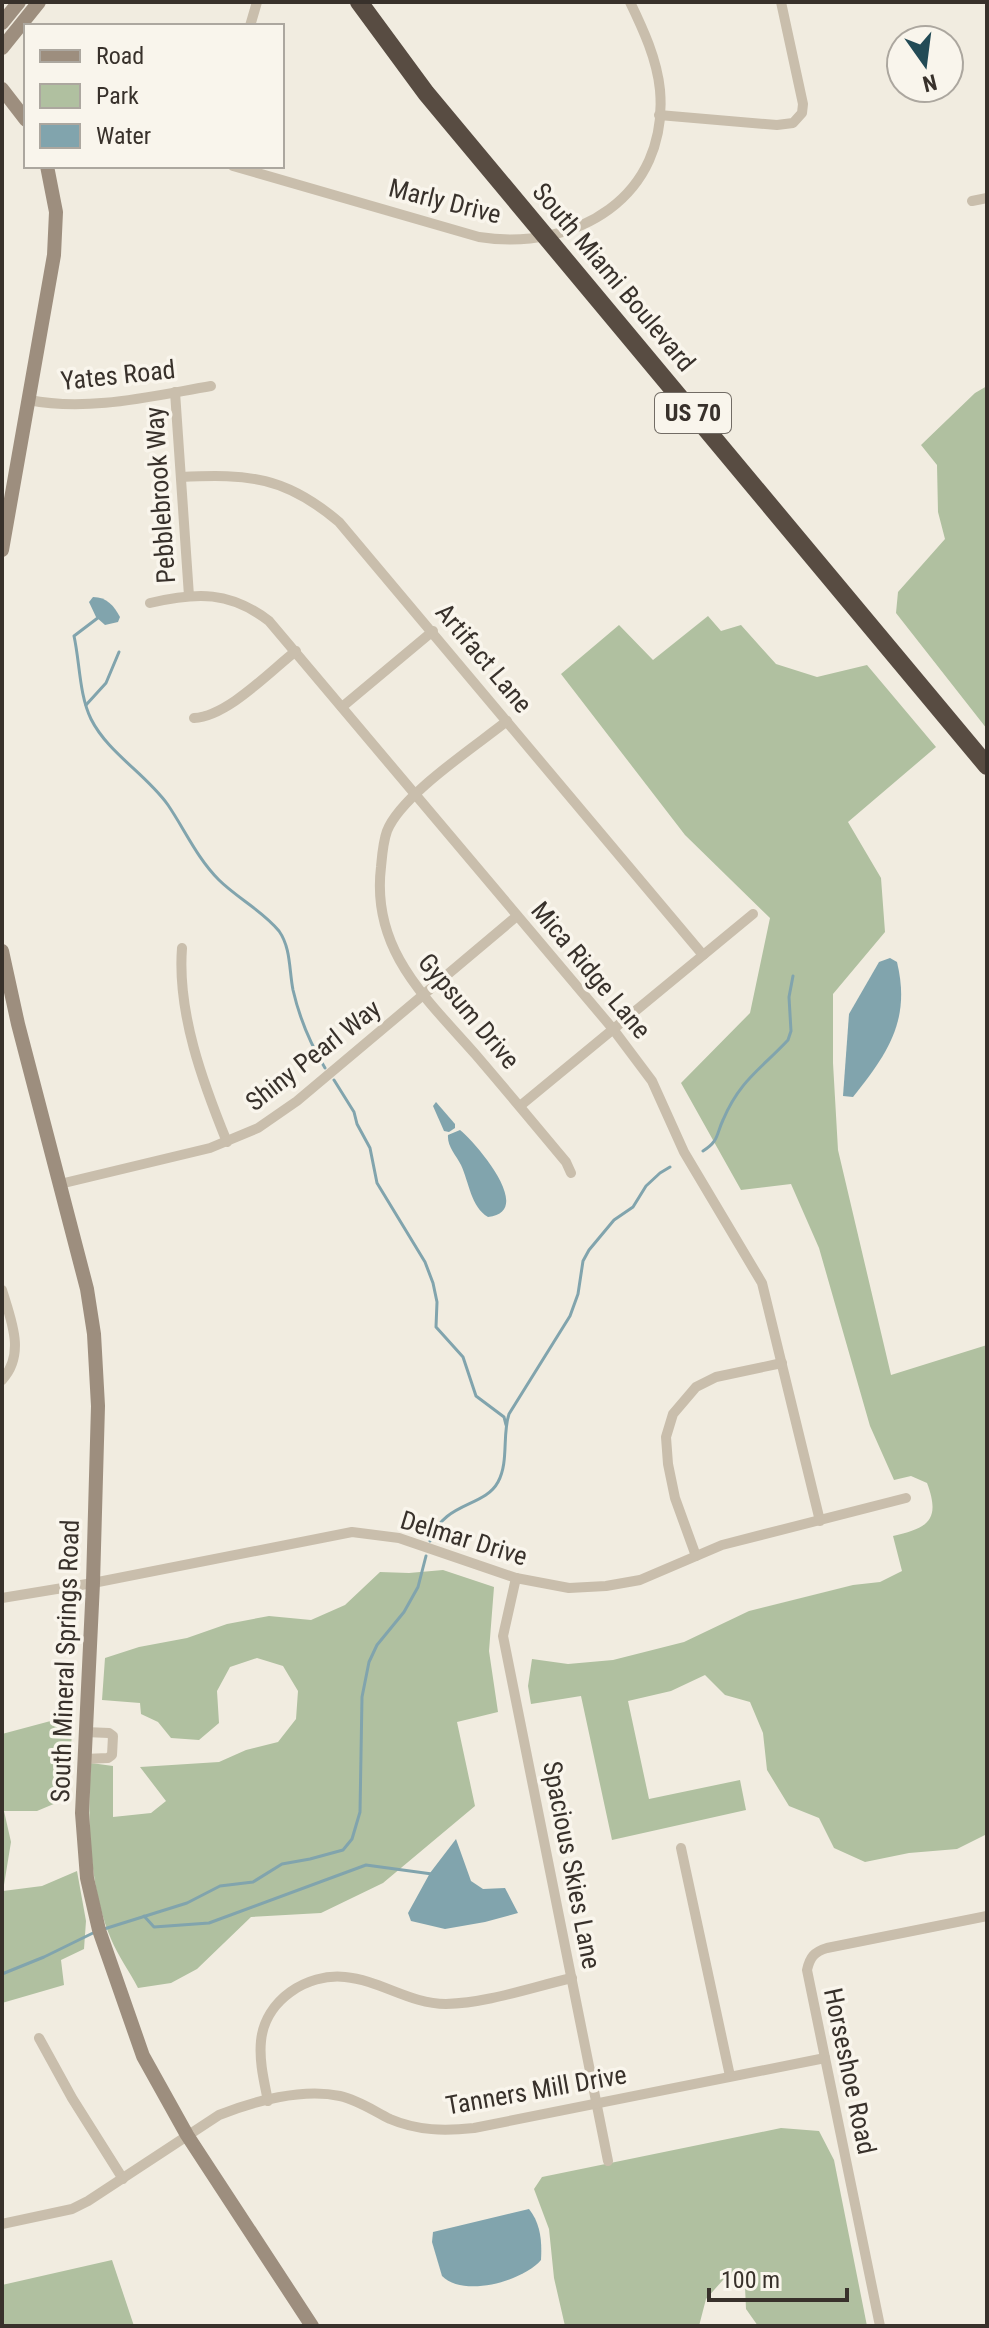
<svg xmlns="http://www.w3.org/2000/svg" width="989" height="2328" font-family="'Roboto Condensed',sans-serif">
	<style>
		.green { fill: #b0c0a0 }
		.water { fill: #81a4ad }
		.lines { fill: none; stroke-linecap: round; stroke-linejoin: round }
		.stream { stroke: #81a4ad; stroke-width: 3 }
		.street { stroke: #c9beac; stroke-width: 10 }
		.secondary { stroke: #9d8e7e; stroke-width: 14 }
		.highway { stroke: #584c42; stroke-width: 18 }
		.labels { text-anchor: middle; stroke-width: 7; stroke-linejoin: round; paint-order: stroke }
		.shield { fill: #f9f5ec; stroke: #726c65; stroke-width: 2 }
		.shield-label { font-size: 24px; font-weight: bold; fill: #38312b }
		.street-label { font-size: 26px; fill: #38312b; stroke: #f9f5ec }
	</style>
	<rect width="100%" height="100%" fill="#f1ece0"/>
	<g class="green">
		<path d="M987 386V729L896 613 898 592 945 539 938 512 937 465 921 445 975 393Z"/>
		<path d="M708 616 721 631 741 625 776 664 817 677 867 665 936 747 848 822 881 878 885 932 833 994V1063L838 1150 891 1375 987 1345V1834L957 1849 909 1853 865 1862 834 1848 819 1818 789 1806 767 1770 763 1733 750 1702 725 1695 705 1675 671 1691 628 1701 649 1799 740 1780 746 1810 612 1840 581 1696 531 1704 528 1686 532 1659 568 1664 613 1660 684 1642 749 1611 853 1585 880 1582 902 1571 893 1536C928 1528 941 1520 927 1483L911 1476 894 1480 870 1426 819 1248 791 1184 741 1190 681 1083 750 1013 770 918 685 835 561 674 619 625 653 660Z"/>
		<path d="M443 1570 494 1587 489 1651 498 1712 457 1722 475 1806 383 1883 321 1913 251 1917 197 1969 171 1983 138 1988C130 1972 118 1956 111 1939 89 1886 87 1820 91 1763L113 1766V1817L151 1813 166 1801 140 1767 219 1762 246 1750 278 1742 296 1719 298 1691 283 1666 257 1658 230 1667 217 1691 219 1723 199 1740 171 1738 158 1722 141 1714 140 1703 102 1700 105 1658 139 1647 187 1638 227 1624 269 1616 311 1620 345 1605 380 1572 409 1573Z"/>
		<path d="M73 1715 68 1798 37 1811H4L11 1842 3 1891 42 1886 77 1871 86 1921 84 1949 61 1960 64 1985 2 2003V1734Z"/>
		<path d="M781 2128 819 2131 834 2160 867 2326H758L746 2309 745 2287 734 2279 723 2280 706 2299 699 2326H565L554 2278 549 2229 534 2189 542 2177Z"/>
		<path d="M112 2260 134 2326H2V2285Z"/>
	</g>
	<g class="water">
		<path d="M93 597C107 597 114 606 120 617L118 622 105 625 96 617 89 602Z"/>
		<path d="M890 958 897 962C911 1020 888 1053 853 1097L843 1096 849 1014 879 962Z"/>
		<path d="M436 1102 455 1124V1128L449 1132 444 1131 433 1106Z"/>
		<path d="M460 1130C476 1143 536 1212 488 1217 471 1207 469 1182 461 1165 456 1155 447 1146 448 1135Z"/>
		<path d="M456 1839 471 1881 483 1889 505 1888 518 1913 485 1922 445 1929 411 1921 408 1913 430 1873Z"/>
		<path d="M529 2209C541 2224 542 2242 541 2260 523 2281 464 2298 442 2276L432 2242 433 2232Z"/>
	</g>
	<g class="lines">
		<g class="stream">
			<path d="M99 617 74 636C80 663 79 694 91 719 108 753 146 774 168 805 185 830 197 858 219 880 237 898 263 911 279 931 291 948 289 970 293 990 299 1016 311 1045 325 1068"/>
			<path d="M86 705 106 683 119 652"/>
			<path d="M334 1080 354 1112 357 1124 370 1148 377 1183 425 1262 433 1283 437 1302 436 1327 463 1357 476 1396 504 1417 506 1425"/>
			<path d="M703 1151C719 1141 716 1135 723 1120 740 1080 761 1069 788 1040L791 1031 789 997 793 976"/>
			<path d="M430 1541C444 1501 484 1508 498 1482 509 1462 502 1435 509 1414L570 1316 578 1294 583 1261 589 1250 614 1220 633 1207 646 1186 660 1173 670 1167"/>
			<path d="M144 1916 154 1927 209 1923 366 1865 432 1874"/>
			<path d="M104 1929 187 1903 220 1886 253 1882 282 1864 310 1859 343 1850 352 1839 360 1812 362 1697 369 1662 377 1645 404 1612 418 1587 426 1556"/>
			<path d="M2 1974 44 1957 93 1933"/>
		</g>
		<g class="street">
			<path d="M250 26 257 2"/>
			<path d="M659 115 777 125 793 123 802 113 803 104 781 2"/>
			<path d="M233 166 479 237C576 252 669 197 660 90 657 59 643 29 630 2"/>
			<path d="M972 201 987 198"/>
			<path d="M175 392 189 596"/>
			<path d="M29 400C88 412 152 396 211 386"/>
			<path d="M181 477C249 474 285 476 339 522L703 955"/>
			<path d="M150 603C197 592 230 591 269 621L613 1029 652 1081 684 1152 762 1283 820 1521"/>
			<path d="M342 707 433 631"/>
			<path d="M194 718C228 716 269 672 296 651"/>
			<path d="M507 721C476 746 401 795 387 831 383 842 382 856 381 867 371 950 426 998 476 1055 506 1090 536 1126 566 1162L571 1173"/>
			<path d="M182 948C177 1013 203 1083 227 1142"/>
			<path d="M520 1106 753 914"/>
			<path d="M60 1184 210 1148 258 1128 297 1101 517 916"/>
			<path d="M2 1380C26 1354 11 1320 2 1290"/>
			<path d="M696 1556 675 1498 668 1464 666 1437 673 1414 696 1387 716 1377 782 1363"/>
			<path d="M516 1578 503 1636 608 2161"/>
			<path d="M2 1598 93 1583 352 1532 399 1538 516 1578 569 1588 606 1586 640 1580 722 1545 906 1498"/>
			<path d="M84 1759 108 1758 112 1755 113 1736 109 1733 85 1732"/>
			<path d="M681 1848 730 2076"/>
			<path d="M39 2038 72 2098 123 2179"/>
			<path d="M268 2101C264 2081 259 2061 261 2041 265 2000 307 1973 345 1977 380 1980 410 2004 446 2004 488 2003 532 1987 572 1978"/>
			<path d="M2 2224 72 2209 88 2201 219 2115C254 2101 302 2088 340 2096 358 2100 374 2111 390 2119 418 2131 445 2131 474 2128L825 2058"/>
			<path d="M880 2326 807 1970C810 1957 814 1952 827 1948L987 1916"/>
		</g>
		<g class="secondary">
			<path d="M2 23 19 2"/>
			<path d="M2 48 39 2"/>
			<path d="M2 89 26 120"/>
			<path d="M2 550 54 255 56 212 47 166"/>
			<path d="M2 951 18 1024 87 1289 94 1334 98 1406 93 1583 82 1813 87 1878 99 1930 143 2056 187 2135 312 2326"/>
		</g>
		<path class="highway" d="M359 2 426 93 987 766"/>
	</g>
	<g class="labels">
		<rect class="shield" x="655" y="393" width="76" height="40" rx="6"/>
		<g class="shield-label">
			<text x="693" y="421">US 70</text>
		</g>
		<g class="street-label">
			<text transform="translate(445 201) rotate(14)" y="9">Marly Drive</text>
			<text transform="translate(614 277) rotate(50)" y="9">South Miami Boulevard</text>
			<text transform="translate(118 375) rotate(-6)" y="9">Yates Road</text>
			<text transform="translate(160 495) rotate(-94)" y="9">Pebblebrook Way</text>
			<text transform="translate(484 658) rotate(50)" y="9">Artifact Lane</text>
			<text transform="translate(591 970) rotate(50)" y="9">Mica Ridge Lane</text>
			<text transform="translate(469 1011) rotate(50)" y="9">Gypsum Drive</text>
			<text transform="translate(313 1055) rotate(-38)" y="9">Shiny Pearl Way</text>
			<text transform="translate(464 1538) rotate(17)" y="9">Delmar Drive</text>
			<text transform="translate(65 1661) rotate(-88)" y="9">South Mineral Springs Road</text>
			<text transform="translate(572 1865) rotate(79)" y="9">Spacious Skies Lane</text>
			<text transform="translate(850 2071) rotate(78)" y="9">Horseshoe Road</text>
			<text transform="translate(536 2090) rotate(-10)" y="9">Tanners Mill Drive</text>
		</g>
	</g>
	<rect width="989" height="2328" fill="none" stroke="#38312b" stroke-width="8"/>
	<rect x="24" y="24" width="260" height="144" fill="#f9f5ec" stroke="#aca79f" stroke-width="2"/>
	<rect x="40" y="50" width="40" height="12" fill="#9d8e7e" stroke="#aca79f" stroke-width="2"/>
	<text x="96" y="64" font-size="24" fill="#38312b">Road</text>
	<rect x="40" y="84" width="40" height="24" fill="#b0c0a0" stroke="#aca79f" stroke-width="2"/>
	<text x="96" y="104" font-size="24" fill="#38312b">Park</text>
	<rect x="40" y="124" width="40" height="24" fill="#81a4ad" stroke="#aca79f" stroke-width="2"/>
	<text x="96" y="144" font-size="24" fill="#38312b">Water</text>
	<g transform="translate(925 64) rotate(166)"><circle r="38" fill="#f9f5ec" stroke="#aca79f" stroke-width="2"/>
	<path d="M0-6L14 30L0 20L-14 30Z" fill="#234b56"/>
	<text y="-12" font-size="22" font-weight="bold" text-anchor="middle" fill="#38312b">N</text>
	</g>
	<path d="M709 2288v12h138v-12" fill="none" stroke="#38312b" stroke-width="4"/>
	<text x="721" y="2288" font-size="24" fill="#38312b" stroke="#f9f5ec" stroke-width="6" paint-order="stroke">100 m</text>
</svg>
